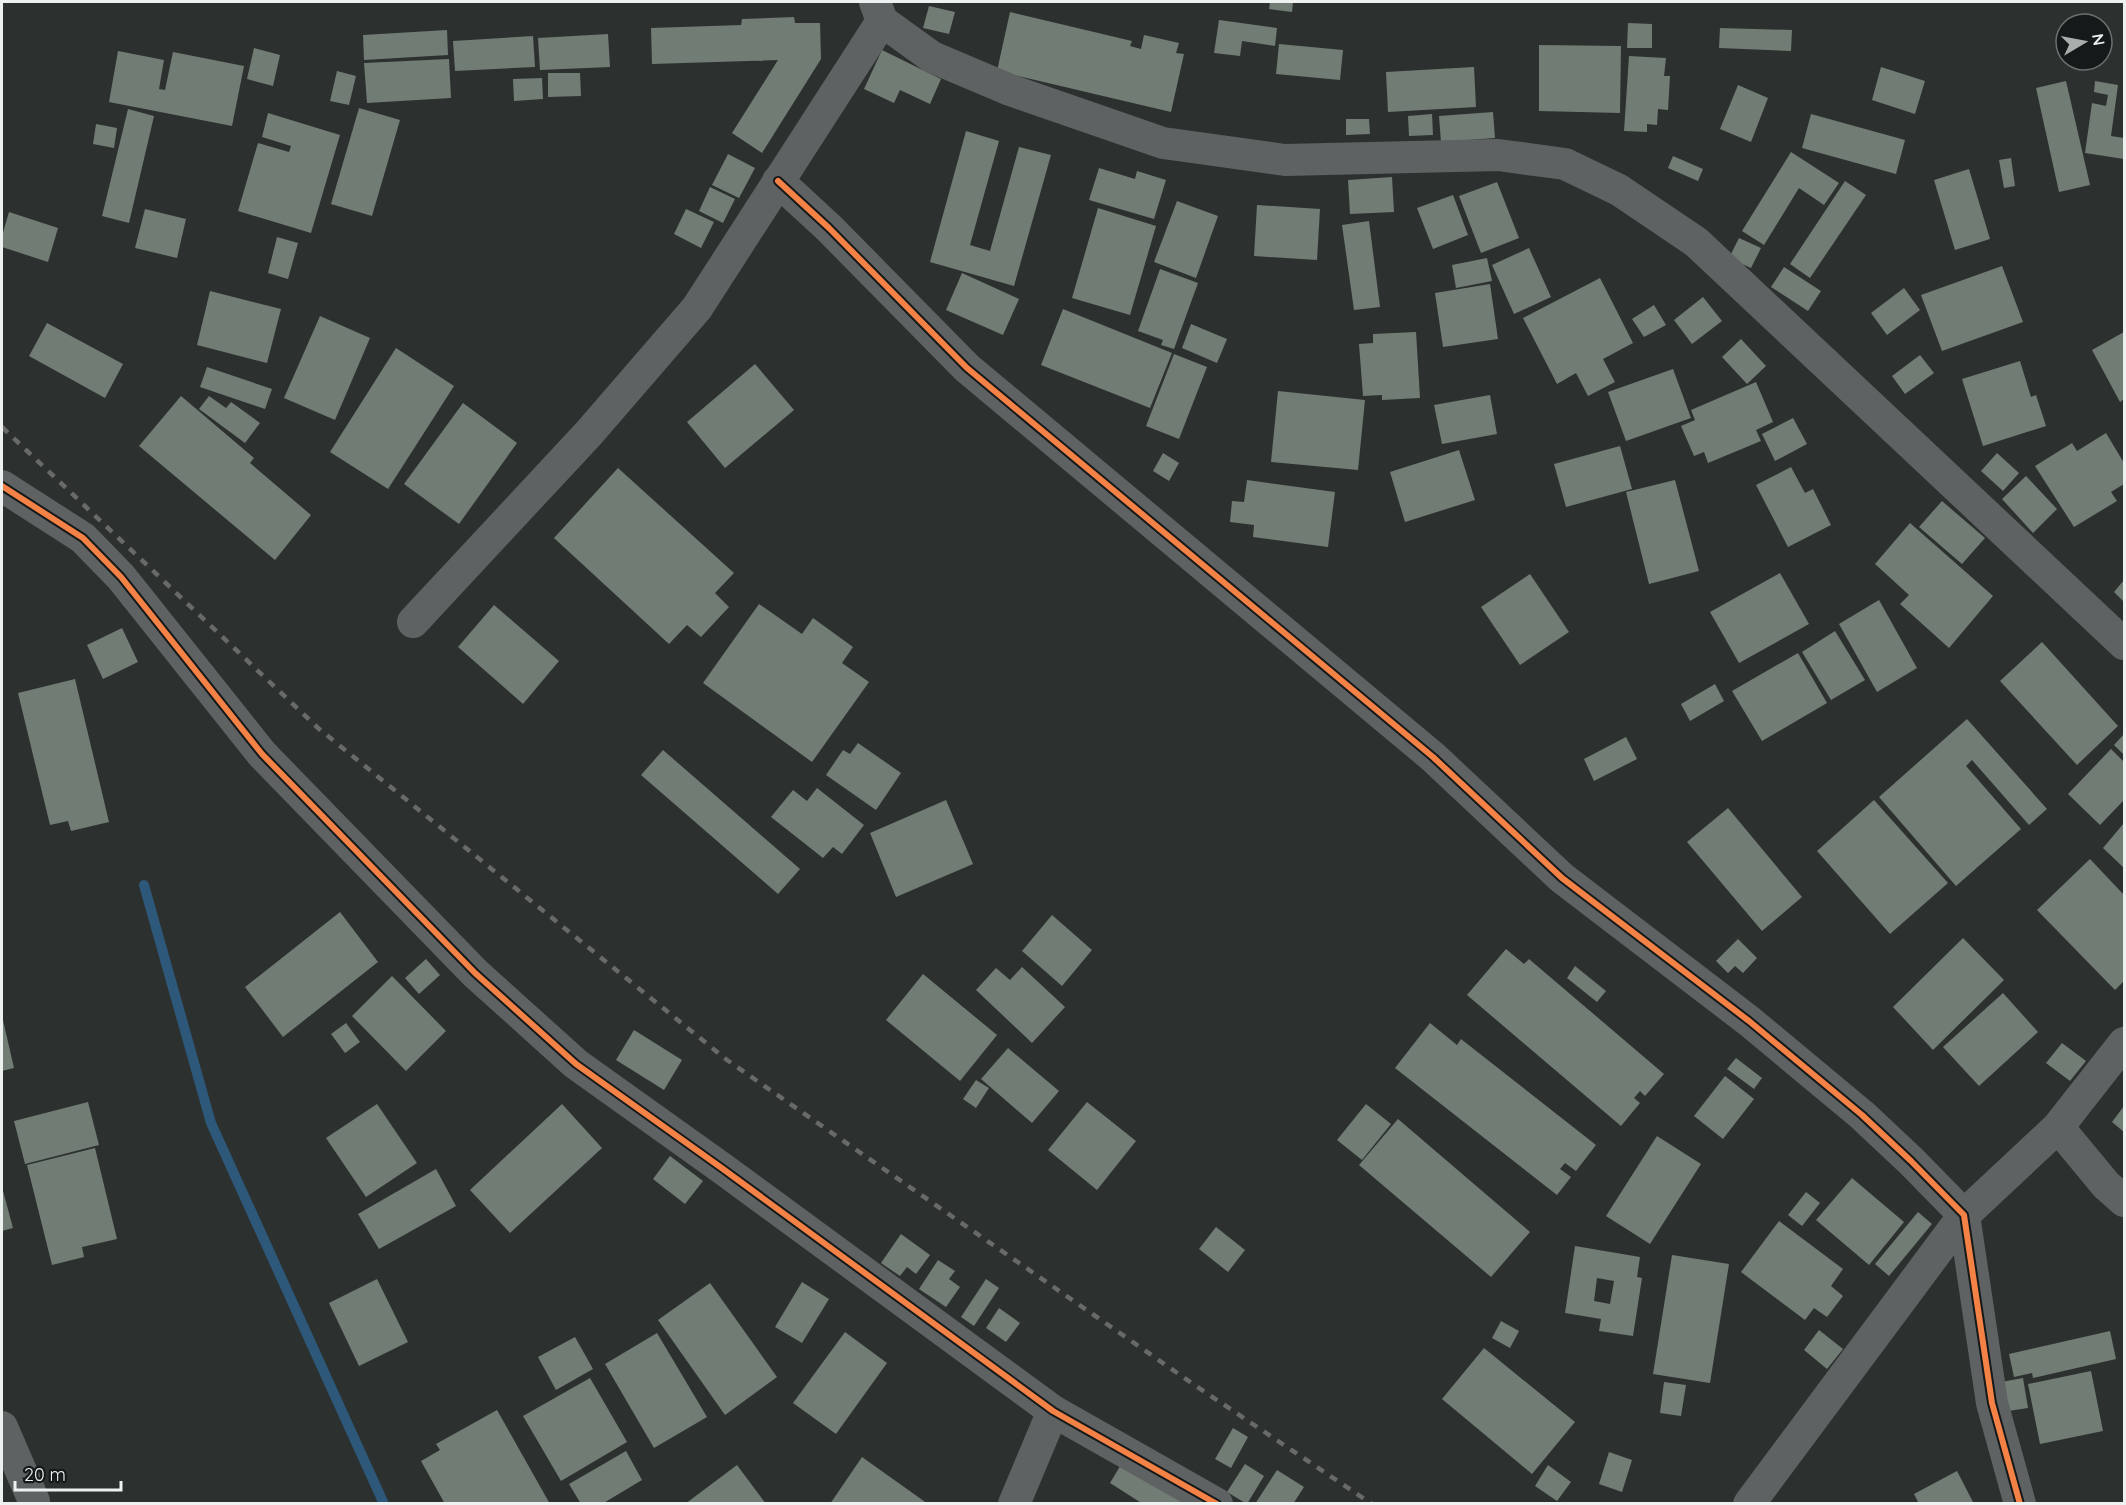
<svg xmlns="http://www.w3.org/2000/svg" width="2126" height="1505" font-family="Quicksand,sans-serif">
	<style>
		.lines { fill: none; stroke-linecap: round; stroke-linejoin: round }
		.stream { stroke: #2e5879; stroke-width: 10 }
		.building { fill: #717c74; fill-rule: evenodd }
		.minor { stroke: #5e6262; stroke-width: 32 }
		.rail { stroke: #686969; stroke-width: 4.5; stroke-dasharray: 8 8; stroke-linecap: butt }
		.cycleway-casing { stroke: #161919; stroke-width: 10 }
		.cycleway { stroke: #f48246; stroke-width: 6 }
	</style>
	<rect width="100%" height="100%" fill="#2c3130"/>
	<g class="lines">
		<path class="stream" d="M144 885 211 1123 384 1504"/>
	</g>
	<g class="building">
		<path d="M1270 2H1293L1292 12 1269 9Z"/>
		<path d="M929 6 955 12 949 34 923 28Z"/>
		<path d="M1010 12 1132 41 1130 46 1141 49 1144 35 1179 43 1176 53 1184 54 1171 112 997 71Z"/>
		<path d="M794 17 795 23H820L821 59 762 153 732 133 778 60 652 64 651 28 741 25 742 19Z"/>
		<path d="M1219 20 1277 28 1275 46 1242 41 1240 56 1214 53Z"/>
		<path d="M1628 23 1652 24V48H1627Z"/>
		<path d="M1720 28 1792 30 1791 51 1719 48Z"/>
		<path d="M447 30 448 55 364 60 363 35Z"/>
		<path d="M608 34 610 67 540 70 538 38Z"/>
		<path d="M533 36 535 67 455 71 453 41Z"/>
		<path d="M1279 44 1343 50 1340 80 1276 74Z"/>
		<path d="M1539 45 1621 46 1620 113 1539 111Z"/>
		<path d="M254 48 280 55 273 86 247 79Z"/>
		<path d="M882 50 941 79 930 104 900 90 894 103 864 89Z"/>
		<path d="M118 51 164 60 159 89 165 90 173 52 244 66 232 126 109 102Z"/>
		<path d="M1629 56 1666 58 1664 76H1670L1668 110 1658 109 1657 125 1647 124V132L1624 131Z"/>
		<path d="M449 59 451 98 367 103 364 63Z"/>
		<path d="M1474 67 1476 107 1388 112 1386 72Z"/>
		<path d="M1881 67 1925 81 1915 114 1872 100Z"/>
		<path d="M337 71 356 76 349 105 330 101Z"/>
		<path d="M548 73H580L581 96 548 97Z"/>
		<path d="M542 78 543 99 514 101 513 79Z"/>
		<path d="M2066 81 2090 185 2059 192 2036 88Z"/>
		<path d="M2095 81 2118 85 2111 136 2124 138V159L2085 153 2092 103 2106 106 2108 95 2094 92Z"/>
		<path d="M1738 85 1768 98 1751 142 1720 129Z"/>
		<path d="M359 108 400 120 372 216 331 204Z"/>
		<path d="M128 109 154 116 129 223 102 216Z"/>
		<path d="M1493 112 1495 138 1441 142 1439 116Z"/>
		<path d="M268 113 340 135 311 233 238 211 258 143 289 152 291 146 262 137Z"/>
		<path d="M1432 114 1433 135 1409 136 1408 116Z"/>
		<path d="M1811 114 1905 140 1896 174 1802 148Z"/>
		<path d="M1346 119H1369L1370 134 1346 135Z"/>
		<path d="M96 124 117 128 114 148 93 144Z"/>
		<path d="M966 131 999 141 970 245 990 251 1019 147 1051 155 1014 286 930 262Z"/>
		<path d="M1791 152 1839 183 1824 205 1799 188 1764 245 1742 231Z"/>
		<path d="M728 154 755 168 739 198 712 185Z"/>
		<path d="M1673 156 1703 169 1698 181 1668 168Z"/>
		<path d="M2011 158 2015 186 2004 188 1999 160Z"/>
		<path d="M1099 168 1135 179 1137 171 1166 180 1154 219 1089 200Z"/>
		<path d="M1969 169 1990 239 1955 250 1934 180Z"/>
		<path d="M1392 177 1394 212 1350 214 1348 180Z"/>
		<path d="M1845 181 1866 195 1810 278 1790 264Z"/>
		<path d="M1497 182 1519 238 1481 253 1459 196Z"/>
		<path d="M710 187 735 199 723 223 699 211Z"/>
		<path d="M1453 195 1468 235 1433 249 1417 208Z"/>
		<path d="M1177 201 1218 216 1196 278 1154 262Z"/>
		<path d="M1257 205 1320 209 1317 260 1254 256Z"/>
		<path d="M1098 208 1156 226 1130 315 1072 298Z"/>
		<path d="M145 209 186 219 177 258 135 248Z"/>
		<path d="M686 209 714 222 701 248 674 234Z"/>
		<path d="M9 212 58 228 48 262 2 247V236Z"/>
		<path d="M1369 221 1380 307 1354 310 1342 225Z"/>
		<path d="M277 237 298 243 288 279 268 273Z"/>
		<path d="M1739 238 1761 248 1751 268 1729 258Z"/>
		<path d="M1529 248 1551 297 1514 314 1492 265Z"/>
		<path d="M1487 258 1492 281 1456 288 1452 265Z"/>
		<path d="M2002 266 2023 322 1942 351 1921 295Z"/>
		<path d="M1784 267 1821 291 1808 311 1771 287Z"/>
		<path d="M1160 269 1198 283 1174 349 1161 345 1163 340 1138 331Z"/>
		<path d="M962 273 1019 299 1003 335 946 310Z"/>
		<path d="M1600 278 1633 343 1603 359 1615 382 1588 396 1576 373 1557 384 1523 318Z"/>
		<path d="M1490 284 1498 339 1443 347 1435 293Z"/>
		<path d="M1904 288 1920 310 1887 335 1871 313Z"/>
		<path d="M210 291 281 309 267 363 197 345Z"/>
		<path d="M1703 297 1722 321 1692 344 1674 320Z"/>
		<path d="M1654 305 1666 325 1644 337 1632 319Z"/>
		<path d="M1063 309 1172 353 1150 408 1041 365Z"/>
		<path d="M320 316 370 338 335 420 284 398Z"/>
		<path d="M47 323 123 364 105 398 29 356Z"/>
		<path d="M1191 324 1227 339 1217 363 1182 348Z"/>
		<path d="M1416 332 1420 398 1382 400V395L1363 396 1359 344 1373 343V334Z"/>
		<path d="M2124 332V399L2120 402 2092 350Z"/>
		<path d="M1741 339 1766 366 1747 384 1722 357Z"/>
		<path d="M396 348 454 386 388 489 330 452Z"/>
		<path d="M1174 354 1207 367 1179 439 1146 426Z"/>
		<path d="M1920 355 1934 373 1905 394 1892 376Z"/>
		<path d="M2020 361 2031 397 2036 395 2046 426 1983 446 1962 379Z"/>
		<path d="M755 364 794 410 725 468 687 422Z"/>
		<path d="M207 367 272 389 265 409 200 387Z"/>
		<path d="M1673 369 1691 418 1626 441 1608 392Z"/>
		<path d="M1756 382 1773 422 1756 430 1761 441 1708 463 1704 452 1694 456 1681 426 1695 420 1691 410Z"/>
		<path d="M1278 391 1365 400 1358 470 1271 462Z"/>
		<path d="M1490 395 1497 434 1442 444 1434 405Z"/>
		<path d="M181 396 254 458 250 463 311 515 275 560 139 446Z"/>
		<path d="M209 396 226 408 231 402 260 423 245 443 199 409Z"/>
		<path d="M463 403 517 443 459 524 404 484Z"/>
		<path d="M1793 418 1807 444 1775 461 1762 434Z"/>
		<path d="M2106 433 2124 463V484L2111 492 2117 501 2074 527 2035 466 2072 443 2077 451Z"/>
		<path d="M1620 446 1632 489 1566 507 1554 464Z"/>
		<path d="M1459 450 1475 500 1405 522 1390 472Z"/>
		<path d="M1163 453 1179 463 1169 481 1153 471Z"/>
		<path d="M1997 453 2019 473 2003 491 1981 471Z"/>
		<path d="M1791 467 1805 493 1813 489 1831 525 1788 547 1756 485Z"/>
		<path d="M618 468 734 573 715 593 729 607 701 637 687 625 669 644 554 538Z"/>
		<path d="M2026 476 2057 509 2033 533 2002 499Z"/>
		<path d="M1247 480 1335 492 1328 547 1253 537 1254 525 1230 522 1232 501 1244 502Z"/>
		<path d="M1675 480 1699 571 1649 584 1626 492Z"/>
		<path d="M1942 501 1985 538 1962 564 1919 527Z"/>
		<path d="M1910 523 1993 596 1949 648 1900 604 1909 595 1875 564Z"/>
		<path d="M1780 573 1809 624 1739 663 1710 612Z"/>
		<path d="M1530 574 1569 632 1520 665 1481 607Z"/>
		<path d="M2124 580V602L2114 592Z"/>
		<path d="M1879 600 1917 668 1877 692 1839 624Z"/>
		<path d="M759 604 802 634 813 618 853 647 842 663 869 682 812 762 703 683Z"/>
		<path d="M494 605 559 661 523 704 458 647Z"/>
		<path d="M122 628 138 662 103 679 87 645Z"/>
		<path d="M1835 631 1865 680 1831 700 1802 652Z"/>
		<path d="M2042 642 2118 726 2077 765 2000 681Z"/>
		<path d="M1798 653 1827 703 1762 741 1732 691Z"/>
		<path d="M75 679 109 822 71 831 68 821 50 825 18 693Z"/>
		<path d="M1715 684 1724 701 1690 721 1681 704Z"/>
		<path d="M1967 719 2047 809 2029 825 1972 760 1966 766 2021 829 1956 886 1879 797Z"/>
		<path d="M2124 734V755L2114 745Z"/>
		<path d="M1626 737 1637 759 1594 781 1584 759Z"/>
		<path d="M858 743 901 773 876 810 826 775 843 750 850 754Z"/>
		<path d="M2111 749 2124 762V800L2100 825 2068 794Z"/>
		<path d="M663 750 800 869 778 894 641 775Z"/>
		<path d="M817 788 864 825 842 854 833 847 823 858 771 817 793 790 807 801Z"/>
		<path d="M946 800 973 864 896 897 870 833Z"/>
		<path d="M1874 800 1948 883 1890 934 1817 851Z"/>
		<path d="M1728 808 1802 897 1762 931 1687 842Z"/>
		<path d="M2124 823V868L2103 848Z"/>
		<path d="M2090 859 2124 895V981L2115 990 2037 910Z"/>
		<path d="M340 912 378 962 283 1037 245 987Z"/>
		<path d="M1052 915 1092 950 1062 986 1022 951Z"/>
		<path d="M1963 938 2004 980 1933 1050 1893 1007Z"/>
		<path d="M1738 939 1757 958 1743 973 1735 966 1728 973 1716 961Z"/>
		<path d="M1506 949 1524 964 1529 959 1664 1074 1645 1096 1640 1091 1634 1098 1640 1103 1621 1126 1467 995Z"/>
		<path d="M426 959 440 975 419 994 405 978Z"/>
		<path d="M1575 966 1606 991 1597 1002 1567 978Z"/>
		<path d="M1022 967 1065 1007 1032 1043 976 990 996 968 1010 980Z"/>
		<path d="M923 974 997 1035 960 1081 886 1020Z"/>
		<path d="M392 976 446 1031 406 1071 352 1016Z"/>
		<path d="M2003 993 2038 1032 1979 1086 1943 1047Z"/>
		<path d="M2 1016 14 1068 2 1071Z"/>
		<path d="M346 1023 360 1042 345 1053 331 1034Z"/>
		<path d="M1430 1023 1457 1045 1461 1039 1596 1145 1576 1171 1565 1163 1560 1169 1571 1177 1557 1195 1395 1068Z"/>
		<path d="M634 1030 682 1060 664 1090 616 1060Z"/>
		<path d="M2062 1043 2086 1061 2070 1081 2046 1063Z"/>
		<path d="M1008 1048 1059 1091 1032 1123 981 1079Z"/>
		<path d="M1736 1058 1762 1078 1754 1089 1727 1069Z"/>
		<path d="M1725 1076 1754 1099 1723 1139 1694 1116Z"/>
		<path d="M976 1080 989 1088 976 1108 963 1099Z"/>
		<path d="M88 1102 99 1145 25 1164 14 1121Z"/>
		<path d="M1087 1102 1136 1141 1097 1190 1048 1150Z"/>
		<path d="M377 1104 417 1163 366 1197 326 1138Z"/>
		<path d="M562 1104 602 1148 510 1233 470 1190Z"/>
		<path d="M1366 1104 1391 1124 1362 1160 1337 1140Z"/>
		<path d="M2124 1106V1132L2112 1122Z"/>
		<path d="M1398 1119 1530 1232 1491 1277 1359 1165Z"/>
		<path d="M1657 1136 1701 1164 1650 1244 1606 1216Z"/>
		<path d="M95 1148 117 1239 82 1247 84 1257 52 1265 27 1165Z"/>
		<path d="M670 1156 703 1181 685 1204 653 1179Z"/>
		<path d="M436 1169 456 1206 379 1249 358 1214Z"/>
		<path d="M1852 1178 1904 1222 1869 1265 1816 1220Z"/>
		<path d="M2 1187 13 1228 2 1231Z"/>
		<path d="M1806 1192 1820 1203 1802 1226 1788 1215Z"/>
		<path d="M1918 1212 1932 1224 1889 1276 1875 1264Z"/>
		<path d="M1779 1221 1843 1269 1831 1286 1843 1296 1827 1317 1814 1308 1805 1320 1741 1272Z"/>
		<path d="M1216 1227 1245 1250 1228 1272 1199 1249Z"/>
		<path d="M901 1234 930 1255 916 1274 907 1267 900 1276 881 1263Z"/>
		<path d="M1575 1246 1640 1257 1637 1277 1642 1278 1633 1336 1599 1331 1601 1319 1565 1313ZM1597 1278 1614 1281 1610 1304 1594 1301Z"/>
		<path d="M1672 1255 1729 1264 1710 1383 1653 1374Z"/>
		<path d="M938 1260 955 1271 949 1279 960 1287 946 1307 919 1289Z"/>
		<path d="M377 1279 408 1342 359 1366 329 1303Z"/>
		<path d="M986 1279 999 1288 974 1326 961 1317Z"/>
		<path d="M802 1282 829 1299 802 1343 775 1327Z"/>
		<path d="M710 1283 777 1377 725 1415 658 1320Z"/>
		<path d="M999 1308 1020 1323 1006 1342 986 1328Z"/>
		<path d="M1501 1321 1519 1331 1510 1348 1492 1338Z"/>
		<path d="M1819 1330 1843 1349 1827 1369 1804 1350Z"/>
		<path d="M2110 1331 2116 1359 2033 1378 2032 1373 2014 1377 2009 1354Z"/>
		<path d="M845 1332 887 1363 836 1434 793 1403Z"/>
		<path d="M657 1333 707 1417 654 1448 605 1364Z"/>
		<path d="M575 1337 593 1369 556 1390 538 1357Z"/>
		<path d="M1484 1348 1575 1422 1532 1474 1442 1399Z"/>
		<path d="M2091 1371 2103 1431 2040 1444 2028 1384Z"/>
		<path d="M590 1378 627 1442 561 1481 523 1416Z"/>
		<path d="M2023 1378 2028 1408 2002 1412 1996 1383Z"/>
		<path d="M1664 1382 1686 1385 1681 1416 1660 1413Z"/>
		<path d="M497 1410 550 1504H445L421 1461 440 1450 436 1444Z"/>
		<path d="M1233 1428 1248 1437 1231 1468 1215 1459Z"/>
		<path d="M626 1451 642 1480 602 1504H581L569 1484Z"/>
		<path d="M1609 1452 1632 1460 1622 1492 1599 1484Z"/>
		<path d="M862 1457 928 1504H830Z"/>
		<path d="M1122 1463 1187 1504H1143L1110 1483Z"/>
		<path d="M1245 1464 1264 1476 1247 1504 1227 1492Z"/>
		<path d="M737 1465 766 1504H685Z"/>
		<path d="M1548 1465 1571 1482 1557 1501 1535 1486Z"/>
		<path d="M1277 1470 1304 1487 1293 1504H1255Z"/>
		<path d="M1957 1471 1974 1504H1919L1914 1494Z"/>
	</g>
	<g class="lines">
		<g class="minor">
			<path d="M875 2 882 21 932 57 1010 90 1163 143 1285 160 1498 155 1565 164 1619 190 1696 242 2124 644"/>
			<path d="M778 181 829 228 967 368 1433 757 1562 878 1749 1021 1862 1115 1911 1161 1964 1215 1992 1403 2020 1504"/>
			<path d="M2 486 83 538 121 577 262 754 475 973 576 1064 723 1169 1053 1411 1217 1504"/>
			<path d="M413 622 589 433 697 308 882 21"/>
			<path d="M2058 1127 2106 1185 2124 1201"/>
			<path d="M2 1427 34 1501"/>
			<path d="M1014 1504 1053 1411"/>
			<path d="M1749 1504 1964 1215 2058 1127 2124 1043"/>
		</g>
		<path class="rail" d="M2 427 318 728 727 1060 1196 1386 1372 1504"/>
		<g class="cycleway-casing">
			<g id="cycleway">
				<path d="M778 181 829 228 967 368 1433 757 1562 878 1749 1021 1862 1115 1911 1161 1964 1215 1992 1403 2020 1504"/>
				<path d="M2 486 83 538 121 577 262 754 475 973 576 1064 723 1169 1053 1411 1217 1504"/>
			</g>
		</g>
		<use href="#cycleway" class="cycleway"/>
	</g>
	<rect width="2126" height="1505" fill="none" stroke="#edf2f1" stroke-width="6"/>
	<g transform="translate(2084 42) rotate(80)"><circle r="28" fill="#161919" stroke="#6c706f" stroke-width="1.5"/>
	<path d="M0-4.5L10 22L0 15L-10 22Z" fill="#a9aead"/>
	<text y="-9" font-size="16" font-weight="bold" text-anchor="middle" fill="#edf2f1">N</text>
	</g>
	<path d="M15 1481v9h106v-9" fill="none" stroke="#edf2f1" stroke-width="3"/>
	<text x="24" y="1481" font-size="18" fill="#edf2f1" stroke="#161919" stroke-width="4.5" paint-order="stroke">20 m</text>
</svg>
